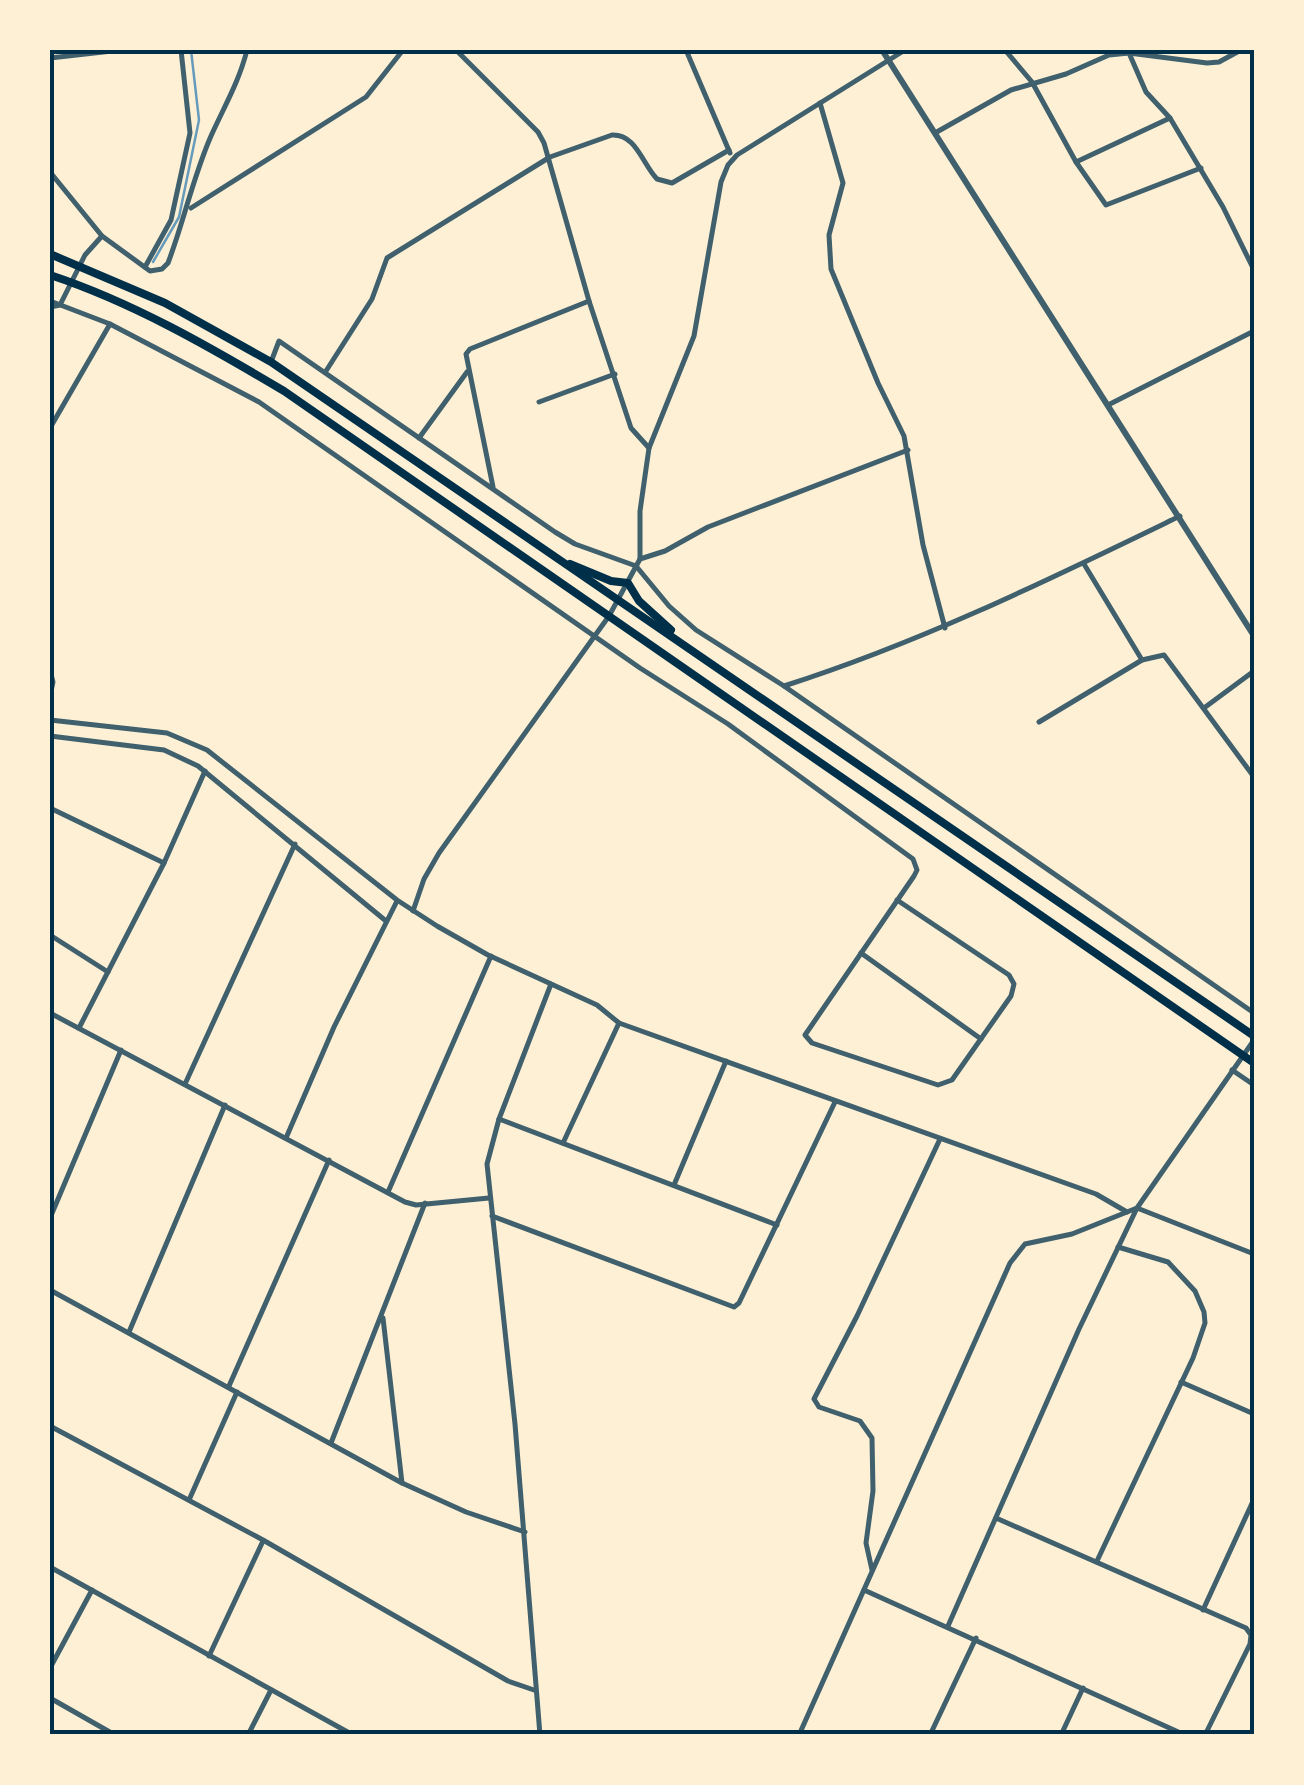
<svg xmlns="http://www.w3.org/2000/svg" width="1304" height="1785" font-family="'Fira Sans',sans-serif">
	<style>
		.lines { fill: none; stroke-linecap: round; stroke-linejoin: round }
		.stream { stroke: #669bbc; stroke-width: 2.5 }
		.minor { stroke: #3f606c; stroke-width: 5 }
		.tertiary { stroke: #3f606c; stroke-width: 6 }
		.primary { stroke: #003049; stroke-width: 8 }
		.neatline { fill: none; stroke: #003049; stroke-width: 4 }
	</style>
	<rect width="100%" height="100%" fill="#fdf0d5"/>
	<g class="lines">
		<path class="stream" d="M153 262 179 217 199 120 191 50"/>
		<g class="minor">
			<path d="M456 50 538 132 544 143 589 301 631 428 649 448"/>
			<path d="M686 50 730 153"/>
			<path d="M1005 50 1032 82 1076 162 1170 118"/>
			<path d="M1129 53 1146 92 1170 118 1223 207 1254 270"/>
			<path d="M50 58 121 50"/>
			<path d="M820 103 843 183 829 235 831 269 878 383 904 436 923 545 945 628"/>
			<path d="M935 133 1011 90 1066 74 1109 55 1129 53 1207 63 1219 62 1241 50"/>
			<path d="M1076 162 1106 205 1201 168"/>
			<path d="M50 172 102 236 150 271 162 269 168 263C184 221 193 177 211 136 224 107 239 82 247 50"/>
			<path d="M191 208 366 97 403 50"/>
			<path d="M145 267 171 220 190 133 181 50"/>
			<path d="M50 301 110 324 259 402 640 668 728 724 913 859 917 870 914 876 805 1035 812 1043 938 1085 952 1080 1011 996 1014 984 1009 975 897 900"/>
			<path d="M50 307 60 305 85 255 102 236"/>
			<path d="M271 362 279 341 555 532 575 544 636 566 669 606 696 630 784 686 1254 1013"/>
			<path d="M326 371 372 299 387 258 550 157 612 135C636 134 642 163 657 179L672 183 729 150"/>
			<path d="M539 402 615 374"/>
			<path d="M1108 405 1254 331"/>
			<path d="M50 428 110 324"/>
			<path d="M419 438 467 372"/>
			<path d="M493 487 466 354 470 349 589 301"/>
			<path d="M640 559 665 551 708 527 908 450"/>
			<path d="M1084 564 1142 660"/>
			<path d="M50 670 53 682 50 696"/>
			<path d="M784 686C922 642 1050 579 1180 516"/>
			<path d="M1204 708 1254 671"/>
			<path d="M50 720 167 733 207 750 397 900 437 926 488 955 597 1005 619 1023 1096 1194 1127 1212"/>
			<path d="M1039 722 1142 660 1164 655 1254 777"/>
			<path d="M50 736 164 750 198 766 386 921"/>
			<path d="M50 808 164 863"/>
			<path d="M413 911 424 879 439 853 609 616 640 559V511L649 448 694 336 721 182 728 165 737 155 905 50"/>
			<path d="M50 935 108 972"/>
			<path d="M861 953 981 1039"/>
			<path d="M50 1013 405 1202 416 1205 489 1198"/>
			<path d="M79 1028 164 863 205 771"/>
			<path d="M1232 1070 1254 1085"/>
			<path d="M185 1084 295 844"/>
			<path d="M499 1119 777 1225"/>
			<path d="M286 1138 334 1027 397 901"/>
			<path d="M563 1143 619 1023"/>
			<path d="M674 1185 726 1061"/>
			<path d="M388 1192 491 956"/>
			<path d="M492 1216 734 1307 739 1303 835 1102"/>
			<path d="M50 1218 121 1050"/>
			<path d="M50 1290 402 1483 466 1512 525 1532"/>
			<path d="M383 1318 402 1483"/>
			<path d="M129 1332 225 1105"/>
			<path d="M1181 1382 1254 1414"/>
			<path d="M229 1386 329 1160"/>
			<path d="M50 1426 263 1540 508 1681 534 1690"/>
			<path d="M331 1443 425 1203"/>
			<path d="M189 1500 237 1392"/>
			<path d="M996 1518 1246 1628 1251 1635 1250 1644 1205 1735"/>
			<path d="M1097 1561 1193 1358 1205 1323 1204 1312 1195 1291 1168 1262 1118 1247"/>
			<path d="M50 1567 353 1735"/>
			<path d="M872 1570 866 1543 873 1491 872 1438 860 1421 819 1407 814 1399 857 1316 940 1139"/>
			<path d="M864 1590 1185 1735"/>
			<path d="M1203 1610 1254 1499"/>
			<path d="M948 1626 1079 1329 1137 1208 1254 1040"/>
			<path d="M209 1656 263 1541"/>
			<path d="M50 1668 92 1590"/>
			<path d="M1253 1686H1254"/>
			<path d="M50 1698 115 1735"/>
			<path d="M248 1735 271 1690"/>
			<path d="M540 1735 515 1424 487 1164 499 1119 551 984"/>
			<path d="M799 1735 1010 1263 1025 1244 1072 1234 1137 1208 1254 1254"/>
			<path d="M930 1735 976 1638"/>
			<path d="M1061 1735 1083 1688"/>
		</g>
		<path class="tertiary" d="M882 50 1254 636"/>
		<g class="primary">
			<path d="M50 254 165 303 271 362 1254 1036"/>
			<path d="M50 275C132 302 210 347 284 391L1254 1063"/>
			<path d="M570 564 611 581 628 583 639 601 671 630"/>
		</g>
	</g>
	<rect width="1304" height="1785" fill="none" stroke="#fdf0d5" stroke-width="105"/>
	<rect x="52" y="52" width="1200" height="1680" class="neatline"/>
</svg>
